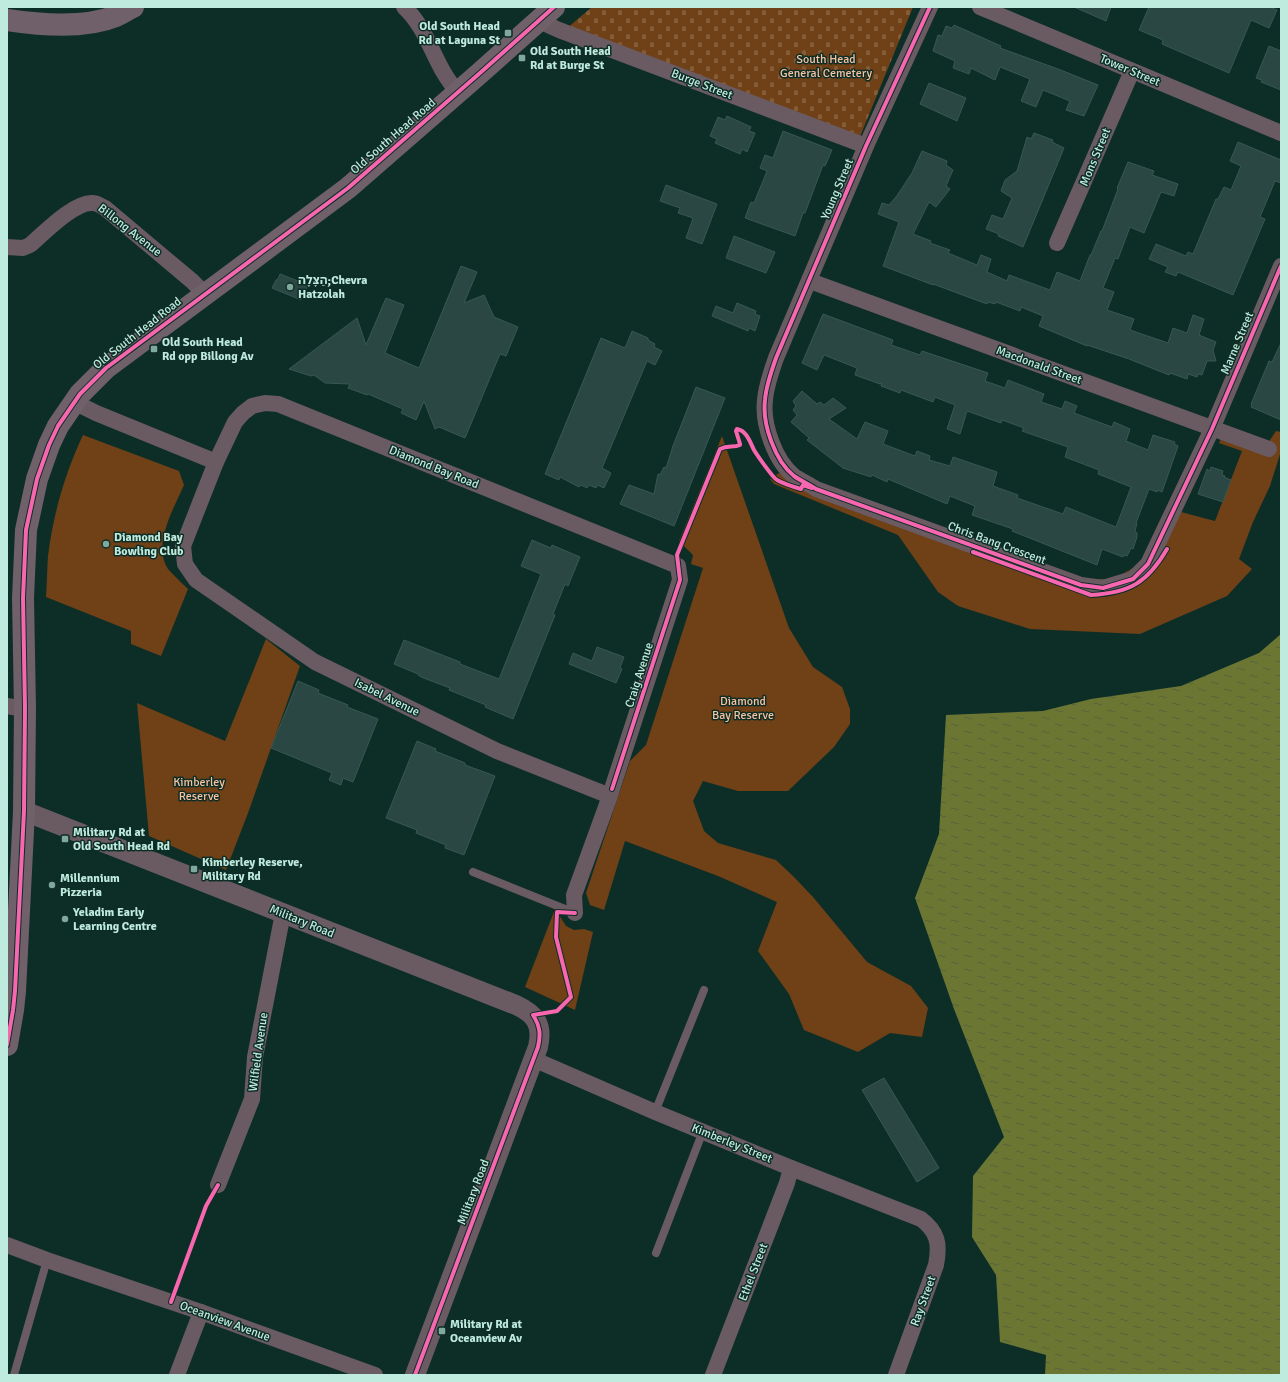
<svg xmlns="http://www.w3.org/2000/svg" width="1288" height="1382" font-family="Signika,'Noto Sans Hebrew',sans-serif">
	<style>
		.cemetery { fill: url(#cemetery-stones) }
		.green { fill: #704017 }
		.water { fill: url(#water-ripples) }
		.building { fill: #2a4743; stroke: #375853 }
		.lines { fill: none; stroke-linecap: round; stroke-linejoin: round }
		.service { stroke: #6a5a62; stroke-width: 8 }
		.minor { stroke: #6a5a62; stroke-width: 16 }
		.tertiary { stroke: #6a5a62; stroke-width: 20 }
		.primary { stroke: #706069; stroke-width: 22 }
		.cycleway-casing { stroke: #0e2d26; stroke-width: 6 }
		.cycleway { stroke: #f766af; stroke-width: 4 }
		.poi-dot { fill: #80a99d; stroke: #0e2d26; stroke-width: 1.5 }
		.labels { text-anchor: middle; stroke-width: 3; stroke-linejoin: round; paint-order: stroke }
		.poi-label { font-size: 12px; font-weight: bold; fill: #beebdd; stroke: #0e2d26; text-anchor: start }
		.park-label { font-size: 12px; fill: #f7c2a0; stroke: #0e2d26 }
		.street-label { font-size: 12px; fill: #beebdd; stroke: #0e2d26 }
	</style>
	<defs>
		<pattern id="cemetery-stones" width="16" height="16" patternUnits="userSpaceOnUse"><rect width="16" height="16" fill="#704017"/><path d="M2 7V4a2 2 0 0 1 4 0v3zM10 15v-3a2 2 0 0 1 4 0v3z" fill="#835c38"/></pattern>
		<pattern id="water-ripples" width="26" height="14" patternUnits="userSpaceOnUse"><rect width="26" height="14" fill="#6c7633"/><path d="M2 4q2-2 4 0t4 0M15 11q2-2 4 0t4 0" fill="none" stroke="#55603a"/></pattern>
	</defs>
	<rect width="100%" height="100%" fill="#0d2e27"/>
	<path class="cemetery" d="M592 7H913L859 139 566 29Z"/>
	<g class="green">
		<path d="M1276 431 1281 432V451L1270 486 1253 522 1239 559 1252 569 1227 596 1140 634 1030 629 958 606 938 592 898 535 774 484 770 479 779 473 794 482 1071 580 1113 579 1148 560 1177 511 1215 521 1242 451 1219 443 1224 433 1266 446Z"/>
		<path d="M83 435 179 471 184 485C174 508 152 545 168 569 174 576 181 582 188 589L161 656 131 644V631L46 597C47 583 47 570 48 556 53 515 65 473 83 435Z"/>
		<path d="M722 436 789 628 813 667 842 687 850 709V724L834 747 788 791H738L703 781 693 801 704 831 718 843 776 860 794 877 813 897 867 962 911 986 928 1008 922 1037 890 1033 858 1052 804 1030 789 994 758 951 777 902 718 876 625 841 604 910 590 905 586 893 630 761 646 745 703 568 691 564 693 555 679 541Z"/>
		<path d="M266 639 300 666 248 813 226 870 149 836 137 703 225 741Z"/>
		<path d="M555 909 566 926 574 930 584 929 593 932 575 1010 525 987Z"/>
	</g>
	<path class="water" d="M1281 634V1375H1045L1046 1355 1000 1342 996 1275 972 1237 973 1176 1004 1137 954 1009 915 898 939 834 946 715 1043 711 1091 699 1181 686 1259 653Z"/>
	<g class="building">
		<path d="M1074 7H1111L1106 21Z"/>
		<path d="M1149 7H1270L1277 10 1269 28 1251 20 1229 73 1162 44 1163 40 1139 30Z"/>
		<path d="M954 25 1001 46 1000 48 1058 69 1098 85 1084 116 1066 110 1070 101 1043 90 1036 107 1021 101 1030 79 1000 67 995 80 971 68 969 74 953 68 955 61 933 51 938 35 942 36 946 26 952 28Z"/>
		<path d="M1269 46 1281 51V90L1261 82 1262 80 1256 78Z"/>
		<path d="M929 83 966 98 957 121 920 104Z"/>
		<path d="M727 116 751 127 749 131 755 133 747 152 742 149 740 154 715 143 717 139 710 136 718 117 725 120Z"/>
		<path d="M783 131 832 150 825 166 823 165 805 213H803L795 236 745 218 751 202 754 203 767 171 760 168 765 155 773 158Z"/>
		<path d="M1034 133 1053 140 1052 142 1064 148 1023 247 998 236 999 234 986 229 992 215 1003 219 1012 198 1001 191 1005 180 1017 171 1027 137 1031 139Z"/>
		<path d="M1238 142 1281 160V183L1275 181 1260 217 1265 219 1233 295 1178 272 1176 276 1165 272 1168 267 1149 259 1156 244 1186 256 1188 252 1193 254 1216 199H1218L1224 187 1231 190 1241 166 1230 161Z"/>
		<path d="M922 151 947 161 946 165 953 170 946 186 950 189 936 207 929 202 913 234 931 241 930 243 950 250 948 253 977 265 981 255 991 259 987 272 1007 281 1009 275 1050 290 1057 272 1080 281 1090 255H1091L1101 231H1102L1118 189 1117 188 1128 162 1154 171 1152 175 1178 184 1174 196 1161 192 1144 233 1130 227 1118 259 1115 258 1103 288 1114 292 1107 310 1134 319 1130 330 1168 343 1173 328 1187 333 1193 315 1204 319 1199 335 1216 342 1213 350 1216 361H1207L1202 375 1198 374 1197 377 1188 374 1187 379 1170 373 1169 375 1129 359 1087 345V346L1039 326 1043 316 1021 307 1020 311 996 302 995 304 988 302 987 304 933 284V285L883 266 899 222 878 214 882 203 889 205 896 197 912 173Z"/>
		<path d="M666 185 717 204 702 244 686 238 693 218 678 213 680 208 660 201Z"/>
		<path d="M734 236 775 252 766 273 726 258Z"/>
		<path d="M461 266 477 272 464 303 484 295 494 317 518 327 506 356 500 354 465 438 439 427 435 429 424 401 416 420 401 413 403 409 368 394 367 395 348 388 350 384 325 383 314 375 311 376 289 369 357 318 366 345 386 298 404 305 385 353 419 368Z"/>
		<path d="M280 274 308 285 301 300 272 288 276 280 278 279Z"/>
		<path d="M737 303 756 311 755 314 760 316 755 331 749 328 748 331 712 316 716 306 733 313Z"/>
		<path d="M823 314 893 340 891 345 920 355 922 351 988 373 985 381 1005 388 1008 380 1044 394 1041 402 1062 409 1065 401 1077 406 1074 413 1112 427 1114 422 1130 429 1126 441 1148 450 1153 435 1175 442 1174 444 1178 446 1162 492 1157 490V492L1149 489 1136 523H1137L1135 531 1137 533V537L1133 549 1131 548 1127 556 1124 555 1123 557 1102 549 1097 565 1012 531 1013 529 972 515 975 506 950 496 947 504 888 479 887 482 872 475 871 477 843 468 807 440 809 438 791 422 797 415 793 410 796 406 793 401 802 391 817 404 820 402 824 405 833 398 846 408 829 419 857 439 865 422 888 431 883 444 915 456 917 451 930 456 929 460 950 466 953 457 997 472 993 486 1018 495 1017 498 1063 514 1066 507 1116 527 1131 487 1098 474 1099 470 1065 457 1068 447 1022 431 1024 428 1002 420 1001 423 967 411 960 434 947 429 955 405 935 397 933 402 901 390 900 393 881 386 882 383 880 384 855 375 857 368 824 355 817 370 802 363Z"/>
		<path d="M632 331 648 338V340L655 344 654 347 662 351 655 365 647 361 602 468 611 473 604 488 597 485 596 488 589 485 587 488 581 485 579 487 560 477 559 480 545 474 601 338 625 348Z"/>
		<path d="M1281 343V420L1251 407 1252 405 1251 404 1269 361 1272 362Z"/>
		<path d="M696 387 725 398 674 526 620 504 629 485 654 494 658 474 660 475 664 467 666 468 673 446Z"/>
		<path d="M1211 467 1223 471 1222 475 1225 476 1224 477 1231 480 1223 502 1198 494 1207 469 1210 471Z"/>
		<path d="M532 540 551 548 552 545 580 557 568 586 565 584 553 614 555 615 513 719 485 707 486 705 449 690 450 688 421 677 418 675V674L394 664 404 640 460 662V664L499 679 541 574 521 566Z"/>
		<path d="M597 647 624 657 620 668 622 669 616 683 569 664 573 653 592 661Z"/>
		<path d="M298 681 319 690 318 693 348 705 347 707 378 719 353 782 343 778 341 785 329 780 332 773 271 748Z"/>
		<path d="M417 741 436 749 435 751 465 763V765L495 776 464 855 445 848 446 845 416 833 417 830 386 818Z"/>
		<path d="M884 1078 939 1168 917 1182 862 1090Z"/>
	</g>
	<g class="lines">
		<g class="service">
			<path d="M473 872 575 913"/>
			<path d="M655 1112 704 990"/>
			<path d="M656 1253 703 1131"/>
			<path d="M14 1375 47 1260"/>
		</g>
		<g class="minor">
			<path d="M404 7C430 31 434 67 458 92"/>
			<path d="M930 7 866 146 776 358C771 372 766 386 765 400 762 424 775 461 794 476 801 481 809 484 816 489L1081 585 1103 588 1133 579 1148 564 1212 429 1281 266"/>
			<path d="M980 7 1281 133"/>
			<path d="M539 21 559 30 866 146"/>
			<path d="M1057 243 1132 71"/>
			<path d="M7 247 23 248 30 245C44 233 75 201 93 203 97 203 101 206 105 208L192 281 205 294"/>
			<path d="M810 281 1269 449"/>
			<path d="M74 402 96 413 216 462"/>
			<path d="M7 706 25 709"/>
			<path d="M575 913 574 895 610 796 612 789 680 580 678 566 278 404 265 403 252 406 243 413 235 422 216 462 183 546 185 564 196 580 315 662 497 751 610 796"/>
			<path d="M533 1059 655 1112 791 1168 921 1219C938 1232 940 1244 936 1265L896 1375"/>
			<path d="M218 1185 252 1099 255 1057 283 913"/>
			<path d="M7 1245 47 1260 201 1312 375 1375"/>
			<path d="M177 1375 201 1312"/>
			<path d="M713 1375 787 1183 791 1168"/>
		</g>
		<path class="tertiary" d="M24 811 516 1005C536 1014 543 1025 538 1047L415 1375"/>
		<g class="primary">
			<path d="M7 20C41 25 84 29 116 16 122 13 127 10 133 7"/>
			<path d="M7 1045 13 1010 15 991 24 811 25 709 23 598 26 530 37 479 49 445 58 426 80 394 106 368 348 188 480 73 554 7"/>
		</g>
		<g class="cycleway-casing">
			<g id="cycleway">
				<path d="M930 7 866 146 776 358C771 372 766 386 765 400 762 424 775 461 794 476 801 481 809 484 816 489L1081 585 1103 588 1133 579 1148 564 1212 429 1281 266"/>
				<path d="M973 552 1091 595C1130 593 1148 582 1167 549"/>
				<path d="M612 789 680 580 677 555 720 449C728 445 733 448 740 445V444L736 431 737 429C747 431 750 442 754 450 757 455 773 478 777 480 784 484 794 487 801 489L803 485 812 488"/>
				<path d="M7 1045 13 1010 15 991 24 811 25 709 23 598 26 530 37 479 49 445 58 426 80 394 106 368 348 188 480 73 554 7"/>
				<path d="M171 1302 206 1206 218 1185"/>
				<path d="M415 1375 538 1047C541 1034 540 1026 533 1015L557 1011 571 997 556 937 557 912 575 913"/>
			</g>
		</g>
		<use href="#cycleway" class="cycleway"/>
	</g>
	<g class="poi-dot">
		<rect x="504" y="29" width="8" height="8" rx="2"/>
		<rect x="518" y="54" width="8" height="8" rx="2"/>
		<circle cx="290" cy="287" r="4"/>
		<rect x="150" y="345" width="8" height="8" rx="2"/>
		<circle cx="106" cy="544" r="4"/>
		<rect x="61" y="835" width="8" height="8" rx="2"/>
		<rect x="190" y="865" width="8" height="8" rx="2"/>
		<circle cx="52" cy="885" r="4"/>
		<circle cx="65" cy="919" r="4"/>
		<rect x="438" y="1327" width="8" height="8" rx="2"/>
	</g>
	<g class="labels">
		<g class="poi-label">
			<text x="500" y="30" text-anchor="end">Old South Head<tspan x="500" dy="14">Rd at Laguna St</tspan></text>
			<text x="530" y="55">Old South Head<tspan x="530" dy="14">Rd at Burge St</tspan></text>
			<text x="298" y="284">הַצָּלָה;Chevra<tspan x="298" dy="14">Hatzolah</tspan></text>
			<text x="162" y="346">Old South Head<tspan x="162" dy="14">Rd opp Billong Av</tspan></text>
			<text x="114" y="541">Diamond Bay<tspan x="114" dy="14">Bowling Club</tspan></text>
			<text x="73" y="836">Military Rd at<tspan x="73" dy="14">Old South Head Rd</tspan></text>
			<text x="202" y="866">Kimberley Reserve,<tspan x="202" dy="14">Military Rd</tspan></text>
			<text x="60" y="882">Millennium<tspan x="60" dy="14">Pizzeria</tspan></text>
			<text x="73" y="916">Yeladim Early<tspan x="73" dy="14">Learning Centre</tspan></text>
			<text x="450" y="1328">Military Rd at<tspan x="450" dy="14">Oceanview Av</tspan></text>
		</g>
		<g class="park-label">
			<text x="826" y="63">South Head<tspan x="826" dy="14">General Cemetery</tspan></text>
			<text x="743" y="705">Diamond<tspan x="743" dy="14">Bay Reserve</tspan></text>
			<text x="199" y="786">Kimberley<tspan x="199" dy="14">Reserve</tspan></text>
		</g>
		<g class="street-label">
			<text transform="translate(1130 70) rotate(23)" y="4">Tower Street</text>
			<text transform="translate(702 84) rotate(21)" y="4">Burge Street</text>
			<text transform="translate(393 136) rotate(-41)" y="4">Old South Head Road</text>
			<text transform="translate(1095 157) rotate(-67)" y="4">Mons Street</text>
			<text transform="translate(837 189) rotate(-67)" y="4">Young Street</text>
			<text transform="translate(130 230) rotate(38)" y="4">Billong Avenue</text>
			<text transform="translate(137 333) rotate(-38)" y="4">Old South Head Road</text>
			<text transform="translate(1237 343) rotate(-67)" y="4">Marne Street</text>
			<text transform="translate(1039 365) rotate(20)" y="4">Macdonald Street</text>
			<text transform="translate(434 467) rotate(22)" y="4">Diamond Bay Road</text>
			<text transform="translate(997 543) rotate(20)" y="4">Chris Bang Crescent</text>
			<text transform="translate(639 675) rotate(-72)" y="4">Craig Avenue</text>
			<text transform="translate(387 697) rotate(26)" y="4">Isabel Avenue</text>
			<text transform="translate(302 921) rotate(22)" y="4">Military Road</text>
			<text transform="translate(258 1052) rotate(-82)" y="4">Wilfield Avenue</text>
			<text transform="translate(732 1143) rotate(22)" y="4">Kimberley Street</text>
			<text transform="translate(473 1192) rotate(-69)" y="4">Military Road</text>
			<text transform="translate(753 1272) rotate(-69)" y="4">Ethel Street</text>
			<text transform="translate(923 1301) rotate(-70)" y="4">Ray Street</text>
			<text transform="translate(225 1321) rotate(20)" y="4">Oceanview Avenue</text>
		</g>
	</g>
	<rect width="1288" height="1382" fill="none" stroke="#beebdd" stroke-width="16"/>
</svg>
